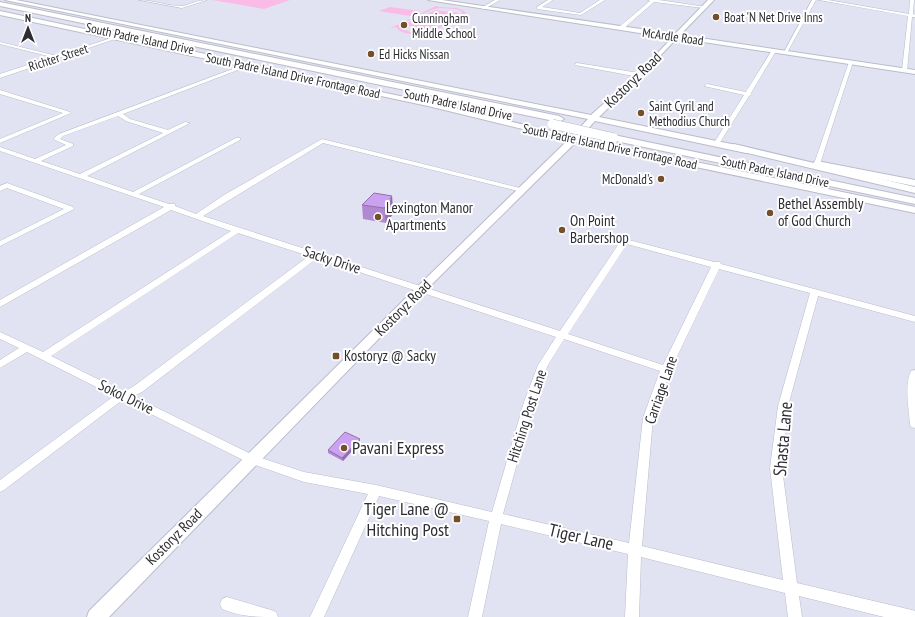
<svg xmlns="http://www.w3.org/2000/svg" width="915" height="617" font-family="'PT Sans Narrow',sans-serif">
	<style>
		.green { fill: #fabbe7; fill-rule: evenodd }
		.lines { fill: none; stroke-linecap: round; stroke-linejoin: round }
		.minor-casing { stroke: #babcca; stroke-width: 1 }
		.major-casing { stroke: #babcca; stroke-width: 2 }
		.highway-casing { stroke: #babcca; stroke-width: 2 }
		.minor { fill: #fff; fill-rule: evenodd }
		.major { fill: #fff; fill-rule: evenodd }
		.highway { fill: #fff; fill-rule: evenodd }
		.highway-bridge-casing { stroke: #babcca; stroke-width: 10; stroke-linecap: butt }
		.highway-bridge { stroke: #fff; stroke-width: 9 }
		.wall { fill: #b08ad0 }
		.shaded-wall { fill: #9071a9 }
		.building { fill: #cda1f2; stroke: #9071a9 }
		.poi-dot { fill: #74502a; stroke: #fff; stroke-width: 1.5 }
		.labels { text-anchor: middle; stroke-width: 4; stroke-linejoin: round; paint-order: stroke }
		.far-poi-label { font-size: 13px; fill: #2c2c32; stroke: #fff; text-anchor: start }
		.far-street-label { font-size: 13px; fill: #2c2c32; stroke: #fff }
		.street-label { font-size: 15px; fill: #2c2c32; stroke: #fff }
		.poi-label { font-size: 15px; fill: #2c2c32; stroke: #fff; text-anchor: start }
		.near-street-label { font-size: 18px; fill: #2c2c32; stroke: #fff }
		.near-poi-label { font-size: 18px; fill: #2c2c32; stroke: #fff; text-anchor: start }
	</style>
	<rect width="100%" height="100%" fill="#e1e3f2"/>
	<g class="green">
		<path d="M212 0H290L264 9Z"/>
		<path d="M436 6H439L437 7 457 8 464 11 466 13C452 23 409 45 396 27L389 29ZM439 8 457 9 463 12 430 31 411 32 399 28 401 24 431 10Z"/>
		<path d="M390 7 420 11 410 16 379 11Z"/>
		<path d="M435 10 459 13 428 29 403 25Z"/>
	</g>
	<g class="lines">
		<g class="minor-casing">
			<g id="minor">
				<path d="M139 0C152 0 172 7 183 6 191 4 198 0 207 0L182 8Z"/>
				<path d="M495 0H500L484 9 481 8Z"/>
				<path d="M548 0H553L542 7 580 13 600 0H605L581 15 537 9V7Z"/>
				<path d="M648 0H659L706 7 704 8 654 2 623 29H619V27L650 1Z"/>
				<path d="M812 0H816L787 53 783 54Z"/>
				<path d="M819 0H828L909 14 910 0H914L913 14 915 15V17H912L907 71 902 70 908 16Z"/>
				<path d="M114 37 118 38 0 78V74L52 57 0 44V42L57 56Z"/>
				<path d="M772 50 776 51 751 93 752 94 749 96 719 144H715L714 143 744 95 704 86 707 84 746 92Z"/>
				<path d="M851 61 853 62 820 164 817 166 815 165 814 164 849 62Z"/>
				<path d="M577 63 639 73 642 75 639 77 575 65V64Z"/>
				<path d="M246 64H248V66L123 114 130 119 168 130 185 122 190 123 87 176 133 192 236 138H240V140L139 194 169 204H175V206L196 214 224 195 322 139 524 189 526 190 522 192 323 143 203 216 560 331 622 239H625L714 262H720L721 264 915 316V322L818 296 788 406 782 468 797 583 912 610 915 611V617H884L799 596 802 617H788L785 593 641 557 639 617H625L628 554 501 524 482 617H468L489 521 379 496 324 617H310L368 494 304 482 247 462 123 400 117 404 4 490 0 492V480L114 396 27 352 0 368V360L19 348 0 339V332L43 352 231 231 171 210 0 307V300L164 207 0 151V147L35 159 66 145 53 139 59 134ZM118 116 126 121 163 133 80 174 41 161 73 146V144L60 139 63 136ZM238 233 309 256 134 386 124 392 51 356ZM627 244 711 267 663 365 568 334ZM317 258 556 337 538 365 524 402 492 512 376 485 304 472 255 456 133 396 142 392ZM719 269 810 293 778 406 770 468 783 580 642 546 653 418 671 369ZM564 339 660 371 643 418 629 543 503 514 534 402 548 365Z"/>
				<path d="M0 90 70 112 71 113 0 143V139L63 113 0 94Z"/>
				<path d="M7 183 73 207 74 209 0 246V241L64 209 7 188 0 191V186Z"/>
				<path d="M915 370V428L911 427 910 424C909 408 904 385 911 371Z"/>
				<path d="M227 597 271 610 276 612 278 617C256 617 243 617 222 609L220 604 222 599Z"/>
			</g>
		</g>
		<g class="major-casing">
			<g id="major">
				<path d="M5 0H16L591 115 637 74 672 38 428 0H442L675 34 708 0H714L680 35 915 70V74L677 38 641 76 599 117 746 147 750 150 749 152 746 153 595 121 579 138 915 207V213L576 142 425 291 109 617H87L89 611 417 287 568 140 428 106 0 15V11L428 102 572 136 588 119Z"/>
				<path d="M817 161 915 180V186L814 166 813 164 814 162Z"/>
			</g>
		</g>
		<g class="highway-casing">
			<g id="highway">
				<path d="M0 2 559 116 564 119 559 122 0 6Z"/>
				<path d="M191 51 225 58 226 60 225 62H222L191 55Z"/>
				<path d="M614 135 915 198V204L611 140 609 138Z"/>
				<path d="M734 144 915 187V193L731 149 729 147Z"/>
			</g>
		</g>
		<use href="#minor" class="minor"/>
		<use href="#major" class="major"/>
		<use href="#highway" class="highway"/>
		<g class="highway-bridge-casing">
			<path id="highway-bridge" d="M552 124 614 138"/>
		</g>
		<use href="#highway-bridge" class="highway-bridge"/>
	</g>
	<g class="wall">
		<path d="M392 196 393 214 386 223 363 219 362 205Z"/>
		<path d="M360 439V442L343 461 328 453V450Z"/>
	</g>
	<g class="shaded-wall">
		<path d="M392 196 393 214 386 223 384 208Z"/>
		<path d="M360 439V442L343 461 342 458Z"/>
	</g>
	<g class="building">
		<path d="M374 193 392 196 390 199H392L384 208 362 205Z"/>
		<path d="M345 432 360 439 342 458 328 450Z"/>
	</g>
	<g class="poi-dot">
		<circle cx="716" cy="17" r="4"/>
		<circle cx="404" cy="25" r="4"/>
		<circle cx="371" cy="54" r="4"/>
		<circle cx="641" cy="113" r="4"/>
		<circle cx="661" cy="179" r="4"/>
		<circle cx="770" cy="213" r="4"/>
		<circle cx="378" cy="217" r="4"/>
		<circle cx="562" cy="230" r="4"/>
		<rect x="332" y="352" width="8" height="8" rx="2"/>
		<circle cx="344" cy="448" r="4"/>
		<rect x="453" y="515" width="8" height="8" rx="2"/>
	</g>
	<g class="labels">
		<g class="far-poi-label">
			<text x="724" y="22">Boat 'N Net Drive Inns</text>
			<text x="412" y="23">Cunningham<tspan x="412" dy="15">Middle School</tspan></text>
			<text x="379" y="59">Ed Hicks Nissan</text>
			<text x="649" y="111">Saint Cyril and<tspan x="649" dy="15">Methodius Church</tspan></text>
			<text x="653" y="184" text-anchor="end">McDonald's</text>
		</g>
		<g class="far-street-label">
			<text transform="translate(673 36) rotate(8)" y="5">McArdle Road</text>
			<text transform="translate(140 38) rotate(12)" y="5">South Padre Island Drive</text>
			<text transform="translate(58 57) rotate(-18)" y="5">Richter Street</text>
			<text transform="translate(293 75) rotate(12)" y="5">South Padre Island Drive Frontage Road</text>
			<text transform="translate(458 104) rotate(12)" y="5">South Padre Island Drive</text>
			<text transform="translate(610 146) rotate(12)" y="5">South Padre Island Drive Frontage Road</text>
			<text transform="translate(775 171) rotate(12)" y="5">South Padre Island Drive</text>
		</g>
		<g class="street-label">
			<text transform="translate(633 80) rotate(-44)" y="5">Kostoryz Road</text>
			<text transform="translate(332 260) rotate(18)" y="5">Sacky Drive</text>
			<text transform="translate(403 308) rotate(-45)" y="5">Kostoryz Road</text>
			<text transform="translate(661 390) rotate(-71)" y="5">Carriage Lane</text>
			<text transform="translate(126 397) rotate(26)" y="5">Sokol Drive</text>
			<text transform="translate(527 416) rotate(-72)" y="5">Hitching Post Lane</text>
			<text transform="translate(174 537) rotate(-45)" y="5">Kostoryz Road</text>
		</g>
		<g class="poi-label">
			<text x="778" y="209">Bethel Assembly<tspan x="778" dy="17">of God Church</tspan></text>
			<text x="386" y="213">Lexington Manor<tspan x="386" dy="17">Apartments</tspan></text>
			<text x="570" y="226">On Point<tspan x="570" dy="17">Barbershop</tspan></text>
			<text x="344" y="361">Kostoryz @ Sacky</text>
		</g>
		<g class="near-street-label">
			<text transform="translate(783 439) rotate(-85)" y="6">Shasta Lane</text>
			<text transform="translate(581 537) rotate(13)" y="6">Tiger Lane</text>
		</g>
		<g class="near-poi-label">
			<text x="352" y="454">Pavani Express</text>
			<text x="449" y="515" text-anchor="end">Tiger Lane @<tspan x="449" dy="21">Hitching Post</tspan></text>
		</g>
	</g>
	<g transform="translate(28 28)" stroke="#ffffff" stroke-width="3" paint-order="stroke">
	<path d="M0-3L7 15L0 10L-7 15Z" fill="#2c2c32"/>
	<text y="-6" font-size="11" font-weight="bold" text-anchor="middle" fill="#2c2c32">N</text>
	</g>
</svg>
